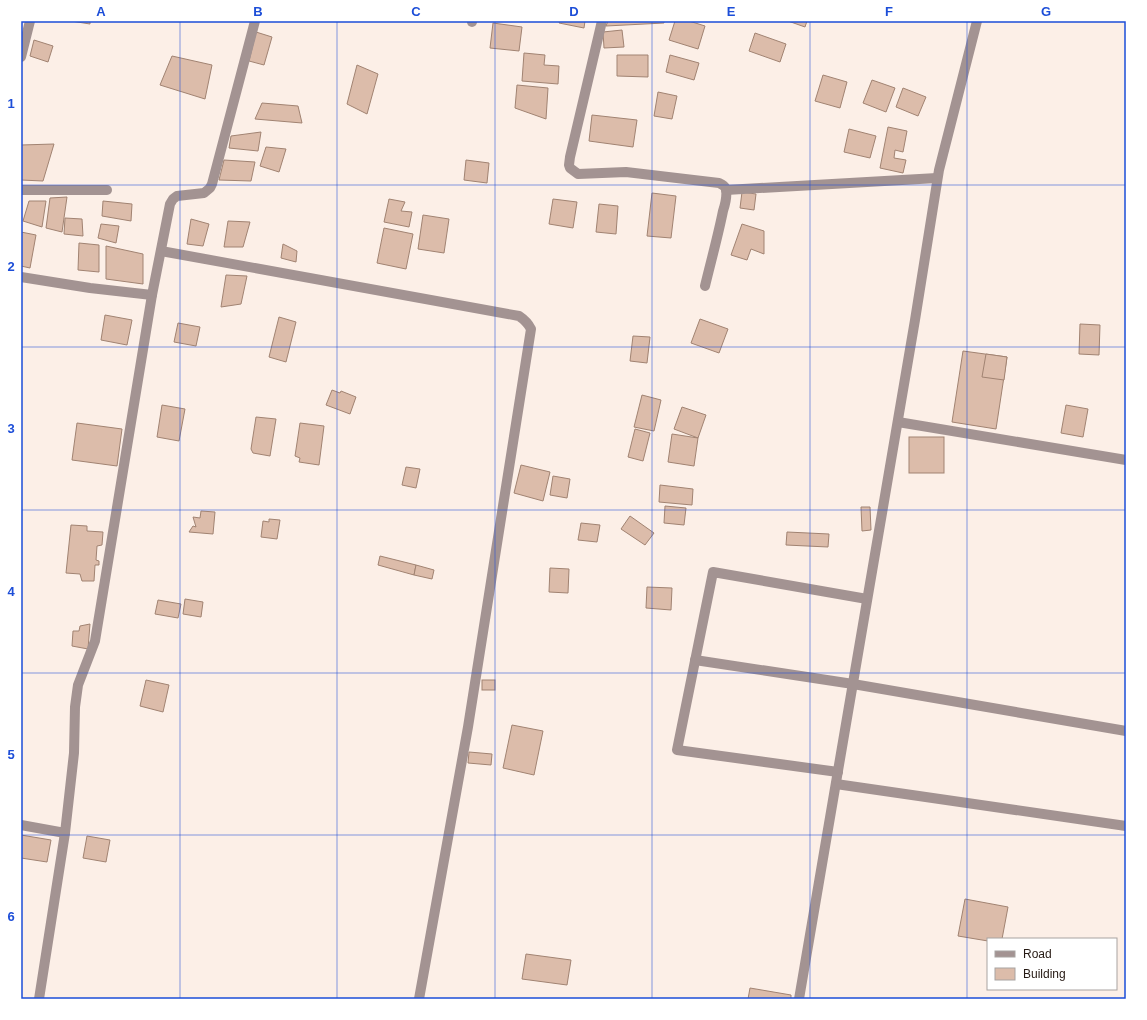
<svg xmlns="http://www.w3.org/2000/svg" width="1147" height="1020" font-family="Arial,sans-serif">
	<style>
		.building { fill: #dcbcaa; stroke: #a18372 }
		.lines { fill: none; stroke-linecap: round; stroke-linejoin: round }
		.minor { stroke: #a39392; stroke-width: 10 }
		.grid { fill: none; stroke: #1d4ed8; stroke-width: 1; stroke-opacity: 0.55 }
		.neatline { fill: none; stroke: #1d4ed8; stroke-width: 1.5 }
		.grid-label { font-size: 13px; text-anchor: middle; font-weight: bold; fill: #1d4ed8 }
	</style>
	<rect width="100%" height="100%" fill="#fcefe7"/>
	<g class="building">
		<path d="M71 21H90V24Z"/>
		<path d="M560 21H585L584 28 559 23Z"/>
		<path d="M608 21H664V23L606 26Z"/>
		<path d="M675 21H689L705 26 698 49 669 40Z"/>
		<path d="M788 21H807L805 27Z"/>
		<path d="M493 23 522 27 519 51 490 48Z"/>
		<path d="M622 30 624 47 604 48 603 32Z"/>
		<path d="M256 32 272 37 264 65 249 61Z"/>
		<path d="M755 33 786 44 780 62 749 51Z"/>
		<path d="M34 40 53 46 48 62 30 56Z"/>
		<path d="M524 53 545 55 544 65 559 66 558 84 522 81Z"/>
		<path d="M617 55H648V77L617 76Z"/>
		<path d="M670 55 699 63 694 80 666 72Z"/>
		<path d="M172 56 212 65 205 99 160 85Z"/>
		<path d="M357 65 378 74 367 114 347 104Z"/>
		<path d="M823 75 847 82 840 108 815 101Z"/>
		<path d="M872 80 895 88 886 112 863 103Z"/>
		<path d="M517 85 548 88 546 119 515 108Z"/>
		<path d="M903 88 926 97 918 116 896 107Z"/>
		<path d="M658 92 677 96 672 119 654 116Z"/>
		<path d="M262 103 298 106 302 123 255 119Z"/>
		<path d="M592 115 637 120 633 147 589 141Z"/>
		<path d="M888 127 907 131 903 152 895 150 894 158 906 160 903 173 880 168Z"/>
		<path d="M849 129 876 136 870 158 844 152Z"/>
		<path d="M261 132 258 151 229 148 231 136Z"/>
		<path d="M54 144 43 181 21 180V145Z"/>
		<path d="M266 147 286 149 279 172 260 166Z"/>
		<path d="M224 160 255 162 251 181 219 180Z"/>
		<path d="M466 160 489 163 487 183 464 180Z"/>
		<path d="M742 192 756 194 754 210 740 208Z"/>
		<path d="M652 193 676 196 671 238 647 236Z"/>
		<path d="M67 197 62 232 46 228 50 198Z"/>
		<path d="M389 199 405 202 401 211 412 212 409 227 384 222Z"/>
		<path d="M553 199 577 202 573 228 549 224Z"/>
		<path d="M29 201H46L42 227 23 221Z"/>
		<path d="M103 201 132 204 131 221 102 216Z"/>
		<path d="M599 204 618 206 616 234 596 232Z"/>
		<path d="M423 215 449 219 444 253 418 249Z"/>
		<path d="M65 218 82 219 83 236 64 234Z"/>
		<path d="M191 219 209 224 203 246 187 244Z"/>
		<path d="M228 221 250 222 243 247H224Z"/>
		<path d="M101 224 119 226 116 243 98 238Z"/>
		<path d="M742 224 764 231V254L751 249 747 260 731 255Z"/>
		<path d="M384 228 413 234 406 269 377 263Z"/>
		<path d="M21 232 36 235 30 268 21 266Z"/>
		<path d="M79 243 99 245V272L78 270Z"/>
		<path d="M283 244 297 251 296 262 281 258Z"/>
		<path d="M106 246 143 254V284L106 279Z"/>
		<path d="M226 275 247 276 241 304 221 307Z"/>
		<path d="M105 315 132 320 127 345 101 340Z"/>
		<path d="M279 317 296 322 286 362 269 357Z"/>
		<path d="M700 319 728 329 719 353 691 343Z"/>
		<path d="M178 323 200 327 196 346 174 342Z"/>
		<path d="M1080 324 1100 325 1099 355 1079 354Z"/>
		<path d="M633 336 650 337 647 363 630 361Z"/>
		<path d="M963 351 1007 357 996 429 952 422Z"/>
		<path d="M986 354 1007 357 1004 380 982 377Z"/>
		<path d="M332 390 340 393 341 391 356 397 350 414 326 405Z"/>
		<path d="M642 395 661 400 654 431 634 427Z"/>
		<path d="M162 405 185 409 179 441 157 437Z"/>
		<path d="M1066 405 1088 409 1083 437 1061 433Z"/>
		<path d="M682 407 706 415 698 438 674 429Z"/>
		<path d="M256 417 276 419 270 456 253 453 251 449Z"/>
		<path d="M77 423 122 429 117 466 72 460Z"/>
		<path d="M300 423 324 426 319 465 299 462 300 458 295 456Z"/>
		<path d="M635 429 650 433 643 461 628 457Z"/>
		<path d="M672 434 698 438 694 466 668 462Z"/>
		<rect x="909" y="437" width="35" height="36"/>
		<path d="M521 465 550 472 543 501 514 493Z"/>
		<path d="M406 467 420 469 416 488 402 485Z"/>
		<path d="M553 476 570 479 567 498 550 495Z"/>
		<path d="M660 485 693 489 692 505 659 502Z"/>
		<path d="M665 506 686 508 684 525 664 523Z"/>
		<path d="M861 507H870L871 530 862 531Z"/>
		<path d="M201 511 215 512 213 534 189 532 193 526 196 527 193 517 200 518Z"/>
		<path d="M630 516 654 533 645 545 621 529Z"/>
		<path d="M269 519 280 520 277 539 261 537 263 521 269 522Z"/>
		<path d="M581 523 600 525 597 542 578 540Z"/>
		<path d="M71 525 87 526V531L103 532 102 545 97 546 96 560 99 561V565H95L94 581H82L80 574 66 573Z"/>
		<path d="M787 532 829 534 828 547 786 545Z"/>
		<path d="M380 556 416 565 414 575 378 565Z"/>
		<path d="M416 565 434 570 432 579 414 575Z"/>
		<path d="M550 568 569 569 568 593 549 592Z"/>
		<path d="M647 587 672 588 671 610 646 608Z"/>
		<path d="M185 599 203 602 201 617 183 614Z"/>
		<path d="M158 600 181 604 178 618 155 614Z"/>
		<path d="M90 624 88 649 72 646 73 631H79L80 626Z"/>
		<path d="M146 680 169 685 163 712 140 706Z"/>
		<rect x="482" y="680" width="13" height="10"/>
		<path d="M512 725 543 731 534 775 503 768Z"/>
		<path d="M469 752 492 754 491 765 468 763Z"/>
		<path d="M21 835 51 840 47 862 21 858Z"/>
		<path d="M87 836 110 840 106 862 83 858Z"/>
		<path d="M965 899 1008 907 1002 939H988V941L958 936Z"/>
		<path d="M526 954 571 960 567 985 522 979Z"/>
		<path d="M750 988 791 995V999H748Z"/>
	</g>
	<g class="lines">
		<g class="minor">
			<path d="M602 21 570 157 569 165 570 168 578 174 626 172 719 183C723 185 725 186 726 189 727 195 725 205 723 211 718 236 711 261 705 286"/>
			<path d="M472 22V21"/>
			<path d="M21 57 30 21"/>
			<path d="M21 190H107"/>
			<path d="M726 190 937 178"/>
			<path d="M161 251 519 316C525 320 528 323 531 329L468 727 419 999"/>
			<path d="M21 277 90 288 152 295"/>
			<path d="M898 422 1126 460"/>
			<path d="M695 660 853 684 1126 731"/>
			<path d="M838 772 677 750 713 572 867 599"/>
			<path d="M836 784 1126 826"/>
			<path d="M21 825 65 833"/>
			<path d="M39 999 65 833 74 753 75 707 78 685 95 641 152 295 170 204 173 199 177 196 204 193 210 188 212 184 255 21"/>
			<path d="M799 999 915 320 939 170 977 21"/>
		</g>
	</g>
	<path class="grid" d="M180 21V999M337 21V999M495 21V999M652 21V999M810 21V999M967 21V999M21 185H1126M21 347H1126M21 510H1126M21 673H1126M21 835H1126"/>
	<rect width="1147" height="1020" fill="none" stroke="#ffffff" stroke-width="44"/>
	<rect x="987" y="938" width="130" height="52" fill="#ffffff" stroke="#a8a3a1"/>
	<rect x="995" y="951" width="20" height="6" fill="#a39392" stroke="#a8a3a1"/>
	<text x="1023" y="958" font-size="12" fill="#251913">Road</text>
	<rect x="995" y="968" width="20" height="12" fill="#dcbcaa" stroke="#a8a3a1"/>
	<text x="1023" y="978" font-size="12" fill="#251913">Building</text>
	<rect x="22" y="22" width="1103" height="976" class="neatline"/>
	<g class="grid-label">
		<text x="101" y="16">A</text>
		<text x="258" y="16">B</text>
		<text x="416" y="16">C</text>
		<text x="574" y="16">D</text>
		<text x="731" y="16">E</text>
		<text x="889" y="16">F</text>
		<text x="1046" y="16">G</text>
		<text x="11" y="108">1</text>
		<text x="11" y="271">2</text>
		<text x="11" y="433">3</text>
		<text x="11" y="596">4</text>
		<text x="11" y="759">5</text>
		<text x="11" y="921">6</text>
	</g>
</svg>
